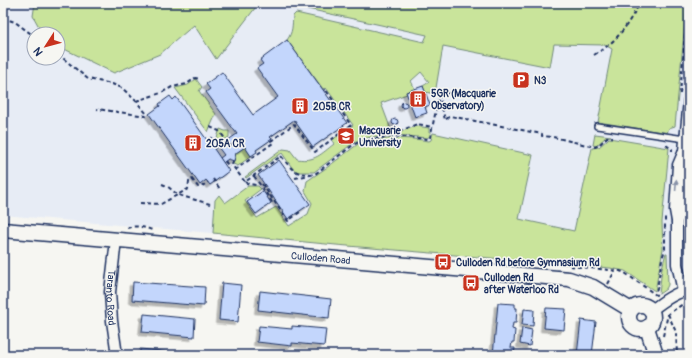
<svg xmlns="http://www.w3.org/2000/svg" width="692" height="358" font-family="Pangolin,sans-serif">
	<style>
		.built { fill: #e7ecf5; fill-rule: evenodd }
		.green { fill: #c9e49b; stroke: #728a7c }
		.building { fill: #c3d6fc; stroke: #1b2f5e; filter: url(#shadow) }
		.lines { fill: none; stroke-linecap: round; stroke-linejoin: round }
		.lane-casing { stroke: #1b2f5e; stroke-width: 8 }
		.street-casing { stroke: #1b2f5e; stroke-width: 13 }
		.secondary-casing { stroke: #1b2f5e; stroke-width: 17 }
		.path { stroke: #1b2f5e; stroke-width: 2; stroke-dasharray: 4 3; stroke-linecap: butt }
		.lane { stroke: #f6f6f2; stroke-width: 5 }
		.street { stroke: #f6f6f2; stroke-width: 10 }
		.secondary { stroke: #f6f6f2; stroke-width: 14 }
		.oneway { fill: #8892a8 }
		.labels { text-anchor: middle; stroke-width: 3; stroke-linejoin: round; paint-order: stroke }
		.poi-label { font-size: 10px; font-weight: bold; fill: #1b2f5e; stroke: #f6f6f2; text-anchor: start }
		.street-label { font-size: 10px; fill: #1b2f5e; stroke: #f6f6f2 }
	</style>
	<defs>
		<filter id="shadow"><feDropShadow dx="-3.5" dy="3.5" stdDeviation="0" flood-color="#0004"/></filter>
	</defs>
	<rect width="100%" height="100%" fill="#f6f6f2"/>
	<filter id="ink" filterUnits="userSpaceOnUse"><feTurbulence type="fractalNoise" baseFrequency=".025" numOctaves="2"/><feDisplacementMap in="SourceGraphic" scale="8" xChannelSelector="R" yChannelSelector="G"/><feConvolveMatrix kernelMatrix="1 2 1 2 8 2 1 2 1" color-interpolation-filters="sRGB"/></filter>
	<g filter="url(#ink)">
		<path class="built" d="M3 3H689V274L3 215ZM34 34H58V58H34Z"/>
		<g class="green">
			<path d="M35 3H259L216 59 194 25 160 54 114 73 58 46V34H43L33 16Z"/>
			<path d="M280 3H687L675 126 669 128 667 133 598 122 612 49 605 45 554 44 550 67 443 46 435 94 425 92 423 86 429 82 421 72 411 81 415 89 406 92 407 94 381 103 393 135 371 137 356 141 314 172H298L293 169 282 153 246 178 245 177 283 149 290 150 297 159C315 162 321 154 334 144L332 140 353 125 326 88 323 89 287 40C293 32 292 26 293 16L296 13 424 42 427 35Z"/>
			<path d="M196 79 202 87 199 91 216 114 208 132 175 88 188 85Z"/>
			<path d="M416 126 429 128V132H431L430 136 427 138 397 135V133Z"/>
			<path d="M220 129 225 131H229V137L226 139 220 140 217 138Z"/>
			<path d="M433 133 533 155 519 219 574 231 592 148 599 147 609 138 669 148 662 222 663 249 655 291 625 271 610 268 336 245 213 233 215 200 219 195 225 203 248 186H258L261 189 245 201 257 218 276 207 289 226 308 214 312 203 305 191 307 181 329 166 358 144 362 142C385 138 406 137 429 141L431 140Z"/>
			<path d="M595 134 611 136 606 137 596 146 593 145Z"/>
			<path d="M245 147 251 156 238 166 233 164 236 153Z"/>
			<path d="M666 253H667L668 285 666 289 659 294 662 268Z"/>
		</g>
		<g class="building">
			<path d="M287 40 347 123 313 147 294 120 270 137 272 139 256 150 257 152 251 156 245 147 236 153 234 161 228 159 223 163 220 158 224 155 218 147 237 134 206 92 210 89 206 84 222 72 253 115 278 97 257 68 263 64 260 60Z"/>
			<path d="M423 86 430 105 425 107 427 113 415 117 406 92Z"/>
			<path d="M170 96 173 100 176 97 207 140 212 137 219 146 214 149 229 171 210 185 206 180 200 185 149 114 160 106 159 104Z"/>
			<circle cx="404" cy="105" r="3"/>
			<circle cx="395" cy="122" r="3"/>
			<path d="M279 160 310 204 288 219 258 175Z"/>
			<path d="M263 191 271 203 256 214 247 202Z"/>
			<path d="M133 282 205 287 204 306 132 300Z"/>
			<path d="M222 283 241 285 238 322 219 320Z"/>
			<path d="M260 291 331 299 329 318 258 310Z"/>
			<path d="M498 303 515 304V308H517L516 323H513L512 329 515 330 514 342H512L511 348H515L514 355H493Z"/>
			<path d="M546 308 566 309 564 330 544 328Z"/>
			<path d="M524 309 534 310 533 326 522 325Z"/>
			<path d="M144 314 195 319 194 337 142 332Z"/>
			<path d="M581 320 596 322 592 355H577Z"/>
			<path d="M259 326 292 329V326L326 329 324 346 292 343V346L257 342Z"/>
			<path d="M522 328 532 330 530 346 520 344Z"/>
			<path d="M140 349 193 354V355H140Z"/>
		</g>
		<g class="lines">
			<g class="lane-casing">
				<path id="lane" d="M597 126 685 139"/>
			</g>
			<g class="street-casing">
				<g id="street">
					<path d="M677 221 682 211 684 193 686 169 684 151 689 100"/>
					<path id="s1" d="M116 240 110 292 112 321 117 355"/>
					<path d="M683 291 677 264V221L675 210 678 165 684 151"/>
					<path d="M652 310C662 302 675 292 689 290"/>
				</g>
			</g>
			<g class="secondary-casing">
				<g id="secondary">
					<path id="s2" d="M3 230 569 279 593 287 631 310"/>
					<circle cx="641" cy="317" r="12"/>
					<path d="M647 328 656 355"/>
				</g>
			</g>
			<g class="path">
				<path d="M265 6 267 3"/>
				<path d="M3 18 15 22 34 36"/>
				<path d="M58 54 88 79 112 84 122 88 136 101 147 114 146 116 97 109"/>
				<path d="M594 55C620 39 625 28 640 3"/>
				<path d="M439 94 445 120 450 116 542 134V136L553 137 595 147 599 145 607 137H613"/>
				<path d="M439 94 449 93"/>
				<path d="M680 94 688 3"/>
				<path d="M136 101 161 93 172 87 187 84 195 78 200 79"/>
				<path d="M210 127 219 131 227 141"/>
				<path d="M395 136 396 133 417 124 433 127"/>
				<path d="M230 145 241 144 242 145"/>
				<path d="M666 145 672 149V151"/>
				<path d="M225 161 229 167"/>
				<path d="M233 161 232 165 245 182 281 156C291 168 293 174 310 174"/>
				<path d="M235 170 273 143 271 141 294 124 315 152 351 125 325 89 324 90"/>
				<path d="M254 176 272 202 275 201"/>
				<path d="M295 178 315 174 353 145 361 141 395 136 428 139 430 138 439 96"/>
				<path d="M213 179 220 189"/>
				<path d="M245 182 249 184 256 185"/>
				<path d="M162 184 167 186 178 195 210 204"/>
				<path d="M262 184 288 221 300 212V211"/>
				<path d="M140 203 161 204 188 189 189 182 192 179 198 187H201L208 182"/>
				<path d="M127 228C134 225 145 227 152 230"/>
				<path d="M570 266 620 271 625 273 656 295 662 259 665 249V216"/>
				<path d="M608 284 615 271"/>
				<path d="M668 314 676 332 677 355"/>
				<path d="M663 336 668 314 683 304 689 303"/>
			</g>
			<use href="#lane" class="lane"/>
			<use href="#street" class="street"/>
			<use href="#secondary" class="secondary"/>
		</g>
		<defs><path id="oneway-solid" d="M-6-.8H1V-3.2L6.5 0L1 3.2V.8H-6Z"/></defs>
		<use class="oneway" href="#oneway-solid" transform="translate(676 185) rotate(-86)"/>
	</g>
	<defs>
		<g id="parking-square" transform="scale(0.9)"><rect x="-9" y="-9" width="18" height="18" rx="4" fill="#c8321e" stroke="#f6f6f2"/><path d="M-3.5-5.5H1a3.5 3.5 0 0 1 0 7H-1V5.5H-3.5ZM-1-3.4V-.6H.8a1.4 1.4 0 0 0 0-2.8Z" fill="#fff"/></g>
		<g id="building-square" transform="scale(0.9)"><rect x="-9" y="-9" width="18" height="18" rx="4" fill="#c8321e" stroke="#f6f6f2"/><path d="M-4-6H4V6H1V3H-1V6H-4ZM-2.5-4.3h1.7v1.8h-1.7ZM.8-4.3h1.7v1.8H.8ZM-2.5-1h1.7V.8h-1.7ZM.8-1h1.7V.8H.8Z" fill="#fff"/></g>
		<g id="university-square" transform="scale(0.9)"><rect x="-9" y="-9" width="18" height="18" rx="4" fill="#c8321e" stroke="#f6f6f2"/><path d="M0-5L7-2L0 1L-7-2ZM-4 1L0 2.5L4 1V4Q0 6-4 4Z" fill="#fff"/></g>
		<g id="bus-square" transform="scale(0.9)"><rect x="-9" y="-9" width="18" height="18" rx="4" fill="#c8321e" stroke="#f6f6f2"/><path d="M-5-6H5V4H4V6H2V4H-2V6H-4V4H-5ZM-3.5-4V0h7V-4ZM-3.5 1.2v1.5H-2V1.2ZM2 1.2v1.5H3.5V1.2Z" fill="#fff"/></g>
	</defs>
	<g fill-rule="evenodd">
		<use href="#parking-square" x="521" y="80"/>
		<use href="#building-square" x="418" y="99"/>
		<use href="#building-square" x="300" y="106"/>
		<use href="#university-square" x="346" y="136"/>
		<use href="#building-square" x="193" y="143"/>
		<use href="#bus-square" x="443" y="262"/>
		<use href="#bus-square" x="471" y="283"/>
	</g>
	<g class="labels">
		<g class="poi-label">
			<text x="534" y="84">N3</text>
			<text x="431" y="97">5GR (Macquarie<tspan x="431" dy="12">Observatory)</tspan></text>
			<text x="313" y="110">205B CR</text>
			<text x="359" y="134">Macquarie<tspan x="359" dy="12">University</tspan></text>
			<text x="206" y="147">205A CR</text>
			<text x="456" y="266">Culloden Rd before Gymnasium Rd</text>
			<text x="484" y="281">Culloden Rd<tspan x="484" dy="12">after Waterloo Rd</tspan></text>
		</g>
		<g class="street-label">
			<text dy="4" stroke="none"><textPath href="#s2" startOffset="319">Culloden Road</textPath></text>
			<text dy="4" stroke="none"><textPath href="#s1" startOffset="58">Taranto Road</textPath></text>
		</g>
	</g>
	<rect width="692" height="358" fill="none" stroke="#f6f6f2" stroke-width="16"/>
	<rect x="8" y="8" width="676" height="342" fill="none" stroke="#1b2f5e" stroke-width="1.5" filter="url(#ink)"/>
	<g transform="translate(46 46) rotate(234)"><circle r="19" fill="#f6f6f2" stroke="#9ea6b7"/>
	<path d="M0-3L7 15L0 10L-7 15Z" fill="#c8321e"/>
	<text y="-6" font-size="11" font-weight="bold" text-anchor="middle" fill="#1b2f5e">N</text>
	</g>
</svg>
